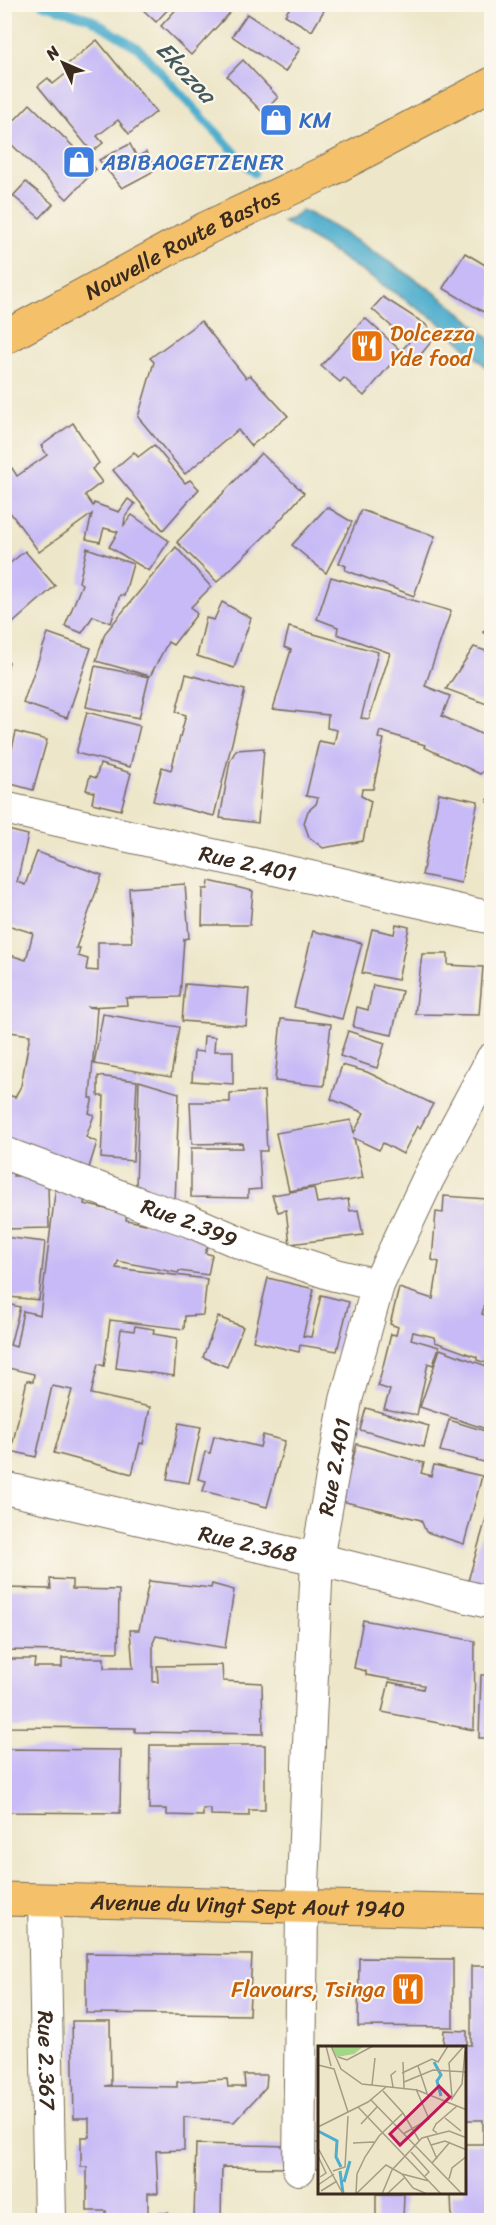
<svg xmlns="http://www.w3.org/2000/svg" width="496" height="2225" font-family="Sriracha,sans-serif">
	<style>
		.water { fill: #4faecd; stroke: #456c76; stroke-width: 1.5 }
		.lines { fill: none; stroke-linecap: round; stroke-linejoin: round }
		.stream { stroke: #4faecd; stroke-width: 9 }
		.building { fill: #c7baf6 }
		.minor-casing { stroke: #796c5a; stroke-width: 34 }
		.major-casing { stroke: #796c5a; stroke-width: 35 }
		.minor { stroke: #fff; stroke-width: 32 }
		.major { stroke: #f4c16a; stroke-width: 33 }
		.labels { text-anchor: middle; stroke-width: 4.5; stroke-linejoin: round; paint-order: stroke }
		.shop-label { font-size: 22px; fill: #366cbe; stroke: #fbf7ec; text-anchor: start }
		.street-label { font-size: 22px; fill: #3b2a1e; stroke: #fbf7ec }
		.food-label { font-size: 22px; fill: #c56008; stroke: #fbf7ec; text-anchor: start }
		.water-label { font-size: 24px; font-style: italic; fill: #42585b; stroke: #fbf7ec }
		.inset-river { fill: none; stroke: #4faecd; stroke-width: 3 }
		.inset-road { fill: none; stroke: #a69b85; stroke-width: 1.5 }
		.view { fill: #c2185b; fill-opacity: 0.15; stroke: #c2185b; stroke-width: 3 }
		.inset-edge { fill: none; stroke: #3b2a1e; stroke-width: 3 }
	</style>
	<rect width="100%" height="100%" fill="#fbf7ec"/>
	<filter id="ink" filterUnits="userSpaceOnUse"><feTurbulence type="fractalNoise" baseFrequency=".0167" numOctaves="2"/><feDisplacementMap in="SourceGraphic" scale="12" xChannelSelector="R" yChannelSelector="G"/><feConvolveMatrix kernelMatrix="1 2 1 2 8 2 1 2 1" color-interpolation-filters="sRGB"/></filter>
	<filter id="wash" filterUnits="userSpaceOnUse"><feTurbulence type="fractalNoise" baseFrequency=".008" numOctaves="4" result="noise"/><feDisplacementMap in="SourceGraphic" scale="24" xChannelSelector="R" yChannelSelector="G"/><feGaussianBlur stdDeviation="1.35" result="paint"/><feColorMatrix in="noise" values="0 0 0 0 0 0 0 0 0 0 0 0 0 0 0 0 0 1.4 0 .05"/><feComposite in="paint" operator="in"/></filter>
	<g filter="url(#wash)">
		<rect width="100%" height="100%" fill="#ede6c9"/>
		<path class="water" d="M302 210C332 225 361 243 389 262 425 285 462 310 491 341V372L439 322 316 241 283 222 293 218Z"/>
		<g class="lines">
			<path class="stream" d="M42 4 89 18 138 48 254 173"/>
		</g>
		<g id="blocks">
			<g class="building">
				<path d="M137 4H173L156 22Z"/>
				<path d="M181 4H234L236 6 191 55 161 26Z"/>
				<path d="M292 4H321L326 7 312 31 285 15Z"/>
				<path d="M247 14 300 49 285 72 232 36Z"/>
				<path d="M97 40 156 112 129 134 118 120 97 136 103 143 92 152 38 86 48 78 53 84 68 72 64 67Z"/>
				<path d="M243 60 278 97 263 113 227 76Z"/>
				<path d="M30 104 96 169 67 199 4 137V131Z"/>
				<path d="M130 144 137 157 146 152 156 170 122 188 99 160Z"/>
				<path d="M26 182 53 204 40 218 13 196Z"/>
				<path d="M465 253 492 269V317L443 288Z"/>
				<path d="M383 297 425 324 436 336 413 364 400 353 364 396 344 378 340 382 321 366 365 318 401 351 409 342 372 309Z"/>
				<path d="M201 321 246 378 250 375 288 416 251 446 238 430 185 474 138 417 154 362 150 358Z"/>
				<path d="M73 423 99 463 92 469 102 482 85 495 93 506 94 503 119 512 128 499 135 504 125 517 124 525 132 515 169 541 149 571 109 547 118 532 104 528 100 542 86 539 92 514 39 552 4 504V473L12 468 17 476 47 455 41 446Z"/>
				<path d="M154 445 185 483 190 480 199 489 163 530 113 470 134 452 138 457Z"/>
				<path d="M261 453 304 493 273 528 217 582 177 542Z"/>
				<path d="M327 507 352 522 326 573 292 545Z"/>
				<path d="M361 510 435 536 414 596 345 570 346 566 339 563Z"/>
				<path d="M176 547 211 587 191 607 197 614 173 645 168 642 150 676 96 661 105 633Z"/>
				<path d="M87 548 133 564 124 596 120 595 111 623 93 616 82 633 65 626 82 584 79 582Z"/>
				<path d="M25 551 55 586 6 629 4 627V568Z"/>
				<path d="M331 577 451 611 425 686 450 696 442 716 492 739V746L488 754 492 757V763L480 774 424 747 425 745 380 731 378 738 384 739 373 789H362L361 796 371 801 363 841 323 848 309 837 304 823 308 811 316 804 318 798 306 796 319 741 334 744 337 730 327 728 328 715 273 709 291 650 284 647 289 627 378 652 361 718 369 719 390 653 337 634 338 627 317 619Z"/>
				<path d="M222 602 251 618 234 668 197 656 206 618 214 620Z"/>
				<path d="M492 621V638L483 632Z"/>
				<path d="M48 633 91 648 67 718 23 703Z"/>
				<path d="M474 647 492 653V706L446 689Z"/>
				<path d="M4 661 9 662 5 677H4Z"/>
				<path d="M95 666 149 677 139 718 86 707Z"/>
				<path d="M186 674 245 690 214 816 153 801 162 767 171 770 186 715 176 712Z"/>
				<path d="M87 712 140 726 130 767 76 753Z"/>
				<path d="M16 732 47 740 33 790 4 782Z"/>
				<path d="M264 748 258 823 220 818 230 761 236 750Z"/>
				<path d="M100 764 131 773 121 810 92 803 94 792 86 790 90 776 96 778Z"/>
				<path d="M491 790H492V804L487 802Z"/>
				<path d="M439 793 478 801 461 883 422 875Z"/>
				<path d="M4 829 28 835 17 882 25 885 37 852 102 875 76 948H80L78 956 88 959 86 970 98 971V942H132L129 888 185 884 189 938 184 939 180 997 126 998 127 1005 87 1007 97 1008 90 1098H93L89 1113 94 1115 86 1137 97 1142 88 1171 4 1143V1094L15 1097 21 1086 30 1035 4 1031V953L26 960 33 933 4 924Z"/>
				<path d="M209 881 253 891 250 925H202L203 889H208Z"/>
				<path d="M396 924 409 927 398 980 362 973 372 929 394 934Z"/>
				<path d="M313 931 362 943 342 1019 294 1007Z"/>
				<path d="M422 954H448V965L483 967 479 1015 415 1014Z"/>
				<path d="M185 984 249 989 246 1026 182 1021Z"/>
				<path d="M373 985 402 991 392 1035 353 1027 357 1007 368 1010Z"/>
				<path d="M103 1014 179 1027 171 1077 94 1064Z"/>
				<path d="M281 1019 331 1024 324 1086 275 1081Z"/>
				<path d="M348 1031 385 1043 377 1068 340 1056Z"/>
				<path d="M204 1036 215 1037 214 1051H233V1084L192 1081 194 1051 203 1052Z"/>
				<path d="M342 1065 367 1072 433 1104 420 1128 417 1126 403 1154 383 1143 379 1150 354 1138 363 1178 289 1191 276 1133 351 1120 354 1133 364 1113 331 1099Z"/>
				<path d="M98 1076 137 1081 133 1161 101 1158 104 1096H98Z"/>
				<path d="M139 1081 179 1093 175 1203 136 1190Z"/>
				<path d="M264 1091 267 1151H259L261 1189 248 1190V1198L191 1197V1148H243L242 1143 192 1144 190 1102H230V1093Z"/>
				<path d="M4 1156 15 1157 13 1176H38L48 1184 49 1228 4 1229Z"/>
				<path d="M56 1185 87 1191 84 1204 127 1214 126 1220 146 1224 147 1220 211 1238 205 1253 212 1255 208 1275 179 1271 178 1273 118 1261 116 1268 207 1279 203 1315 185 1316 184 1329 110 1320 104 1366 98 1364 91 1394 150 1407 143 1444 140 1443 132 1474 54 1453 72 1390 52 1386 36 1457 11 1451 27 1380 33 1382 34 1374 4 1367V1237L45 1242 39 1300 9 1297 7 1304 20 1307 10 1345 16 1347 23 1311 40 1315Z"/>
				<path d="M314 1188 317 1203 348 1199 350 1211 358 1210 363 1235 290 1244 286 1210 278 1212 272 1195Z"/>
				<path d="M492 1190V1242H489L486 1284 490 1285 482 1314 492 1317V1365L477 1360V1357L435 1342 434 1337 413 1332 411 1339 439 1347 433 1365 428 1363 417 1415 384 1409 390 1390 378 1386 391 1334 396 1335 398 1327 390 1324 399 1288 433 1299 439 1262 432 1260 436 1212 443 1213 444 1196 487 1199Z"/>
				<path d="M268 1278 314 1289 303 1336 311 1337 321 1295 349 1302 337 1351 300 1345 299 1352 253 1341Z"/>
				<path d="M492 1297V1313L487 1311Z"/>
				<path d="M218 1317 243 1327 227 1367 203 1357Z"/>
				<path d="M135 1326 154 1329 153 1334 177 1338 174 1376 116 1368 121 1329 134 1331Z"/>
				<path d="M440 1349 492 1368V1431L420 1407Z"/>
				<path d="M366 1408 429 1426 424 1447 360 1430Z"/>
				<path d="M449 1420 492 1433V1464L440 1451Z"/>
				<path d="M179 1423 201 1427 189 1483 167 1479Z"/>
				<path d="M263 1435 285 1441 267 1507 203 1491 206 1481 198 1479 205 1452 210 1453 214 1436 260 1447Z"/>
				<path d="M357 1444 424 1463 421 1473 431 1476 434 1465 482 1476 464 1544 426 1532 421 1520 341 1501Z"/>
				<path d="M492 1498V1587L468 1581Z"/>
				<path d="M50 1579 72 1580V1589L119 1590 118 1652 4 1650V1588L51 1589Z"/>
				<path d="M149 1581 211 1588 212 1584 234 1590 225 1648 156 1636 153 1643V1682H158L157 1666 222 1665 223 1681 262 1683 263 1734 135 1732V1728L4 1727V1659H35L34 1667H62V1658H104V1668H133L130 1630H139Z"/>
				<path d="M363 1620 475 1641 474 1730 382 1712 389 1682 423 1689 424 1685 366 1675V1671L354 1668Z"/>
				<path d="M481 1675H492V1738H479Z"/>
				<path d="M150 1745H265V1810H249V1816L211 1815V1809H203V1816L167 1815V1809H149Z"/>
				<path d="M4 1749 121 1750 120 1813 4 1812Z"/>
				<path d="M86 1953 252 1955 249 2015 86 2013Z"/>
				<path d="M359 1958 453 1959V2027L358 2026Z"/>
				<path d="M471 1966H492V2220H452L451 2194H464V2144H483V2120H464V2048H443L444 2030 467 2031V2045H471Z"/>
				<path d="M72 2021H110L111 2085 105 2086 177 2087V2082L227 2079 228 2087H245L244 2075H267L266 2087 234 2122 184 2117V2150L156 2151 158 2193H148V2213H168V2220H106V2211H87V2167H81V2137H89V2118H74Z"/>
				<rect x="312" y="2143" width="7" height="26"/>
				<path d="M196 2144 289 2146 288 2168 222 2167 221 2220H194Z"/>
				<path d="M376 2194H404L403 2220H376Z"/>
			</g>
		</g>
	</g>
	<g filter="url(#ink)">
		<use href="#blocks" fill-opacity="0" stroke="#796c5a" stroke-width="1.5"/>
		<g class="lines">
			<g class="minor-casing">
				<g id="minor">
					<path id="s1" d="M4 808 492 918"/>
					<path id="s2" d="M4 1153 143 1205 190 1221 253 1248 335 1275 378 1285"/>
					<path id="s3" d="M4 1488 317 1559 492 1603"/>
					<path id="s4" d="M44 1900 50 2220"/>
					<path id="s5" d="M299 2169 302 1907 317 1559 346 1400 378 1285 428 1179 492 1059"/>
				</g>
			</g>
			<g class="major-casing">
				<g id="major">
					<path id="s6" d="M4 338 207 228 328 171 492 84"/>
					<path id="s7" d="M4 1899 492 1911"/>
				</g>
			</g>
			<use href="#minor" class="minor"/>
			<use href="#major" class="major"/>
		</g>
	</g>
	<defs>
		<g id="shop-square" transform="scale(1.725)"><rect x="-9" y="-9" width="18" height="18" rx="4" fill="#3f7fe0" stroke="#fbf7ec"/><path d="M-5-2.5h2.3a2.7 3.5 0 0 1 5.4 0H5L5.5 6h-11ZM-1.5-2.5h3a1.5 2.3 0 0 0-3 0Z" fill="#fff"/></g>
		<g id="restaurant-square" transform="scale(1.725)"><rect x="-9" y="-9" width="18" height="18" rx="4" fill="#e8710a" stroke="#fbf7ec"/><path d="M-5-6h1v4h1v-4h1v4h1v-4h1v5L-1.5 .5V6h-2V.5L-5-1ZM5-6V6H3V1.5H1.5Q1.5-4 5-6Z" fill="#fff"/></g>
	</defs>
	<g fill-rule="evenodd">
		<use href="#shop-square" x="276" y="120"/>
		<use href="#shop-square" x="79" y="162"/>
		<use href="#restaurant-square" x="367" y="346"/>
		<use href="#restaurant-square" x="408" y="1989"/>
	</g>
	<g class="labels">
		<g class="shop-label">
			<text x="299" y="128">KM</text>
			<text x="102" y="170">ABIBAOGETZENER</text>
		</g>
		<g class="street-label">
			<text dy="8" stroke="none"><textPath href="#s6" startOffset="202">Nouvelle Route Bastos</textPath></text>
			<text dy="8" stroke="none"><textPath href="#s1" startOffset="250">Rue 2.401</textPath></text>
			<text dy="8" stroke="none"><textPath href="#s2" startOffset="198">Rue 2.399</textPath></text>
			<text dy="8" stroke="none"><textPath href="#s5" startOffset="704">Rue 2.401</textPath></text>
			<text dy="8" stroke="none"><textPath href="#s3" startOffset="250">Rue 2.368</textPath></text>
			<text dy="8" stroke="none"><textPath href="#s7" startOffset="244">Avenue du Vingt Sept Aout 1940</textPath></text>
			<text dy="8" stroke="none"><textPath href="#s4" startOffset="160">Rue 2.367</textPath></text>
		</g>
		<g class="food-label">
			<text x="390" y="341">Dolcezza<tspan x="390" dy="25">Yde food</tspan></text>
			<text x="385" y="1997" text-anchor="end">Flavours, Tsinga</text>
		</g>
		<g class="water-label">
			<text transform="translate(186 72) rotate(47)" y="8">Ekozoa</text>
		</g>
	</g>
	<g transform="translate(318 2046)">
		<rect width="148" height="148" fill="#ede6c9"/>
		<path d="M46 0 36 8 19 11 13 1Z" fill="#a3d787"/>
		<path class="inset-river" d="M116 16 123 29 119 35 123 50M0 85 19 95 18 111 23 121M22 125 25 147M26 136 32 115"/>
		<path class="inset-road" d="M8 0 13 20M13 0 23 23 44 38 99 44 149 64M20 11 29 14 55 0M85 16 86 42M0 19 16 23 30 66M100 20 109 47M84 27 114 13 120 16 130 0M86 36 115 24 149 26M54 39 57 12M75 41 73 29 78 25M65 45 85 67 101 94M134 51 131 17 146 0M53 54 144 148M133 54 144 38 147 5M40 61 123 148M127 72 143 85M43 78 59 61M0 81 50 56 68 41M119 87 115 84 118 78 139 60M85 88 111 73 98 43M109 90 119 113M35 97 56 96M113 99 127 95 149 104M0 102 25 148M93 106 111 126 107 130M0 110 8 127 2 131M114 117 132 96M15 125 27 121 30 70M84 128 95 142 109 148M131 133 134 122 149 110M0 139 16 128M3 145 19 135M39 147 68 119 84 128 111 135M38 148 39 128 47 111 61 90 85 67M64 148 74 124 104 92 131 85 149 92M69 148 86 132"/>
		<path class="view" d="M121 40 132 51 82 99 72 88Z"/>
		<rect width="148" height="148" class="inset-edge"/>
	</g>
	<rect width="496" height="2225" fill="none" stroke="#fbf7ec" stroke-width="24"/>
	<g transform="translate(63 63) rotate(314)" stroke="#fbf7ec" stroke-width="4.5" paint-order="stroke">
	<path d="M0-4.5L10 22L0 15L-10 22Z" fill="#3b2a1e"/>
	<text y="-9" font-size="16" font-weight="bold" text-anchor="middle" fill="#3b2a1e">N</text>
	</g>
</svg>
